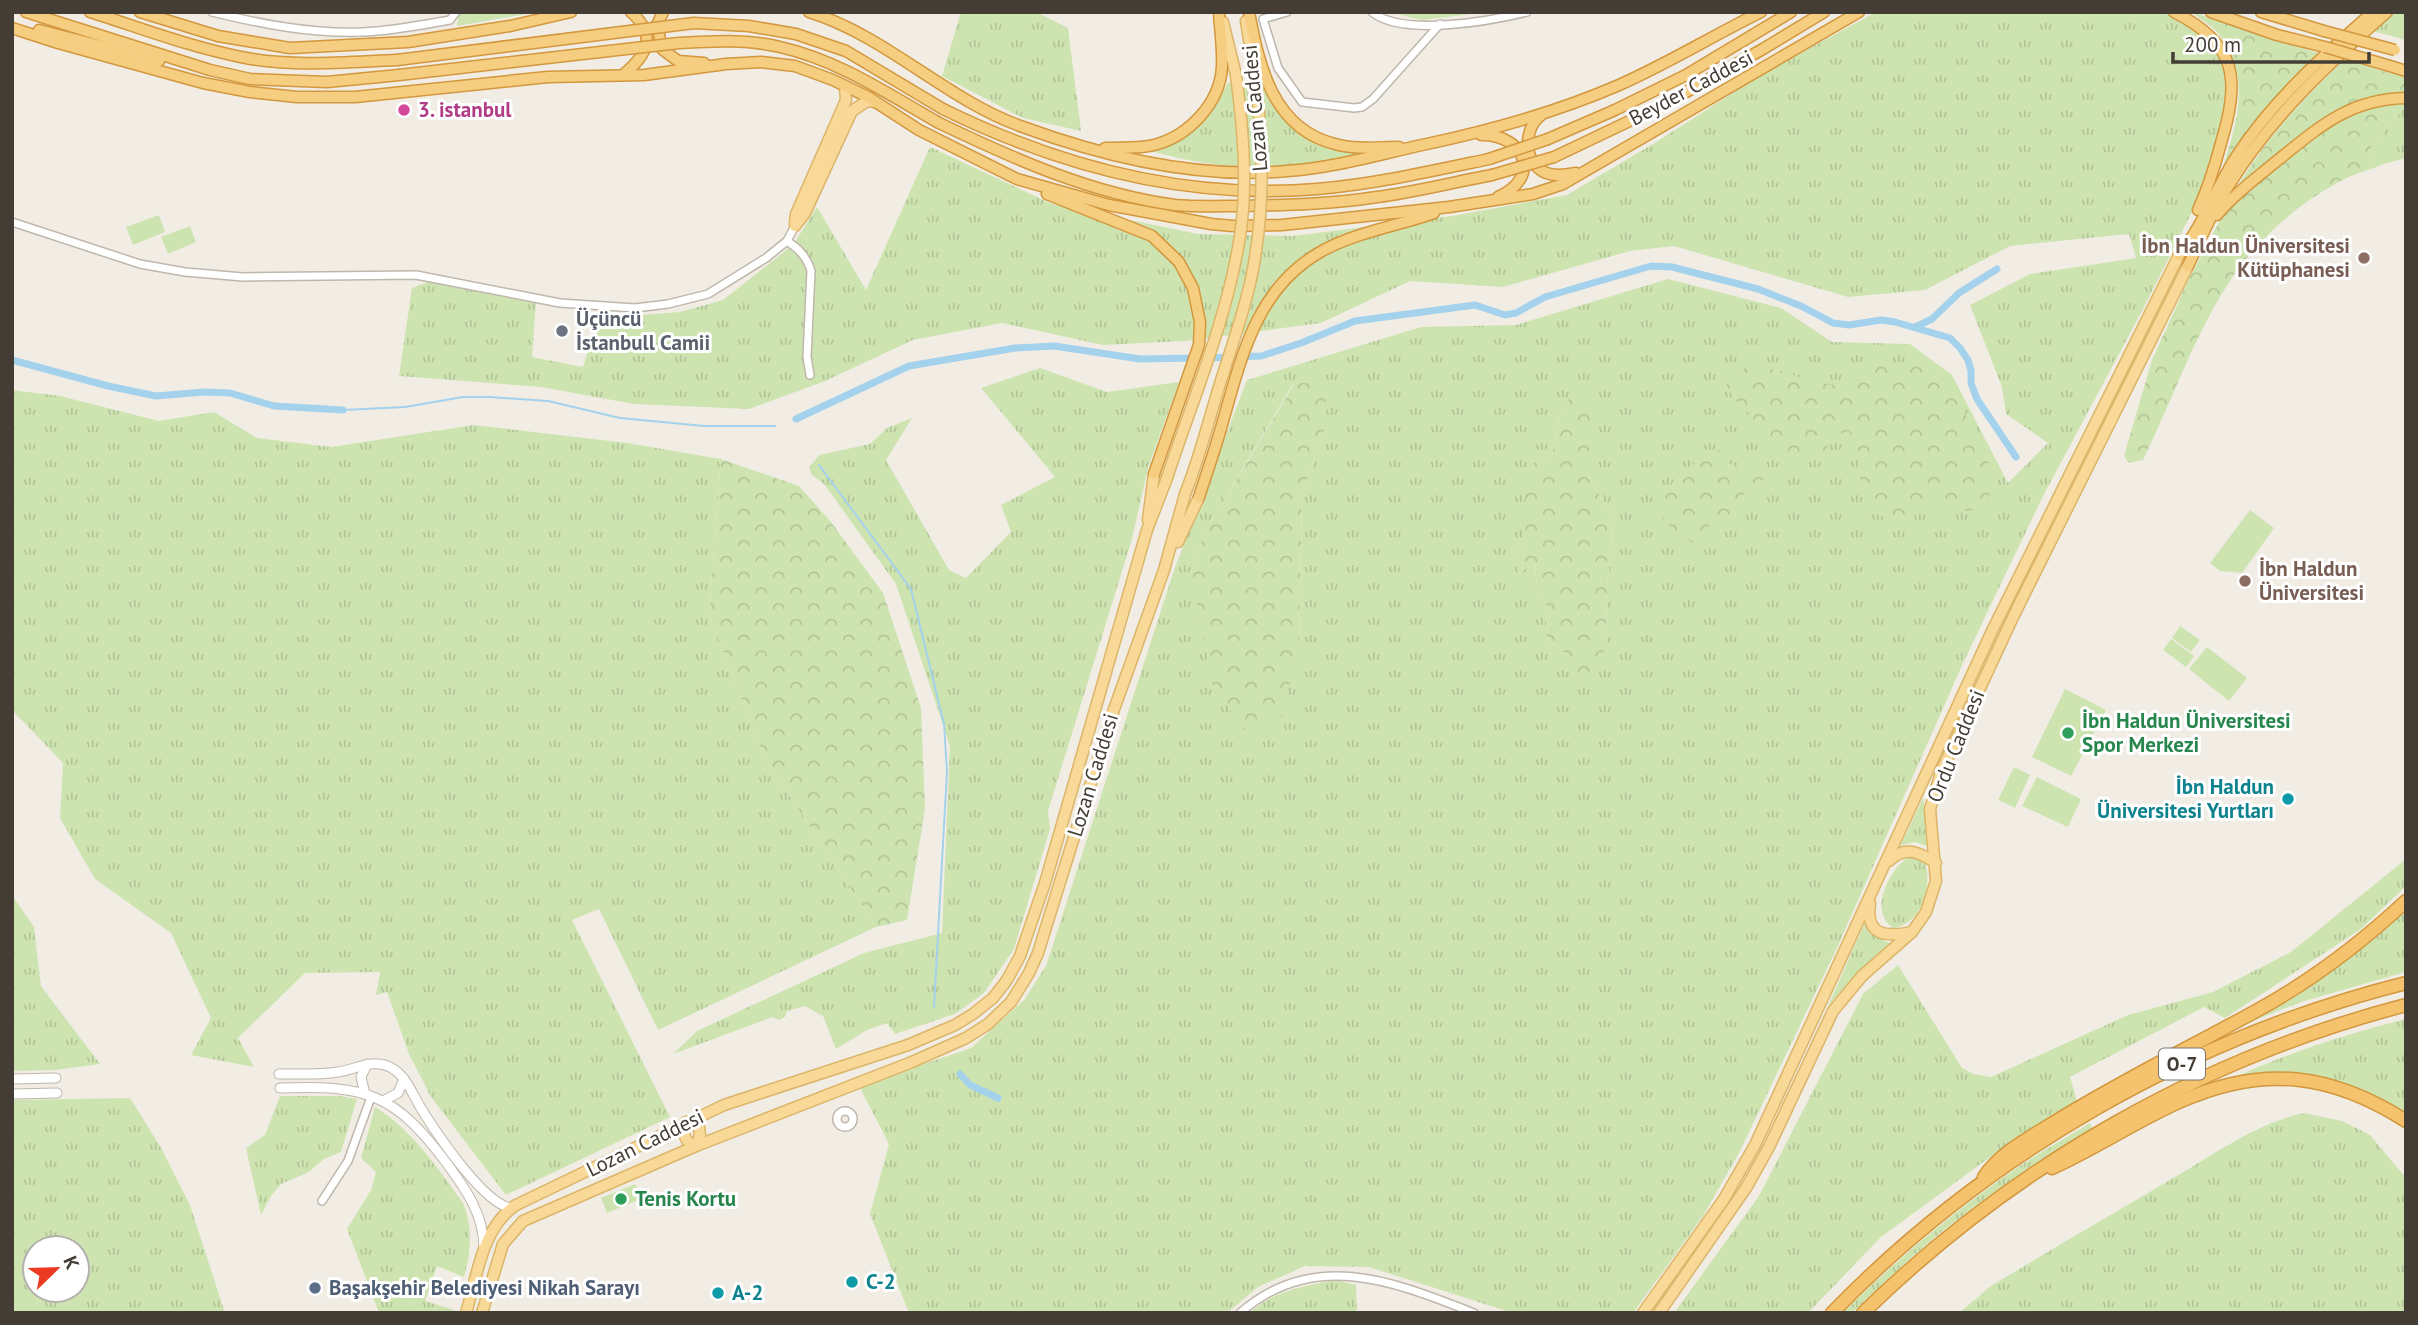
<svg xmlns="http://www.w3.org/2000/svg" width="2418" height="1325" font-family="'PT Sans',sans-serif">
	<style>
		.grass { fill: url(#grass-tufts); fill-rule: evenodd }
		.forest { fill: url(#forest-crowns) }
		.garden { fill: #cee4b0 }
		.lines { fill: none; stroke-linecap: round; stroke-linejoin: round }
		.stream { stroke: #a4d1eb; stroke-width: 2 }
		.canal { stroke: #a4d1eb; stroke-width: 7 }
		.minor-casing { stroke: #bfb7ab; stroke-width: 10 }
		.tertiary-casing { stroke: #bfb7ab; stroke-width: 11 }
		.primary-casing { stroke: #dcb569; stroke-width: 13 }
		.trunk-casing { stroke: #d3973d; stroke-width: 13 }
		.motorway-casing { stroke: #d3973d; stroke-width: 15 }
		.minor { stroke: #fff; stroke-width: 7 }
		.tertiary { stroke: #fff; stroke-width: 9 }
		.primary { stroke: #f8d998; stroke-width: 10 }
		.trunk { stroke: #f6ce82; stroke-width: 10 }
		.motorway { stroke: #f5c36d; stroke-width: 12 }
		.primary-bridge-casing { stroke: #dcb569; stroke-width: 13; stroke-linecap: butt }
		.trunk-bridge-casing { stroke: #d3973d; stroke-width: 13; stroke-linecap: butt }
		.primary-bridge { stroke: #f8d998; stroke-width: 10 }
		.trunk-bridge { stroke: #f6ce82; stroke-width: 10 }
		.hotel-dot { fill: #d1479c; stroke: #fff; stroke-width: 2.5 }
		.education-dot { fill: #8d6e63; stroke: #fff; stroke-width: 2.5 }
		.worship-dot { fill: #6b7280; stroke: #fff; stroke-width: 2.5 }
		.leisure-dot { fill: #2e9e5b; stroke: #fff; stroke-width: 2.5 }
		.culture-dot { fill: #0f9aa8; stroke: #fff; stroke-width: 2.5 }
		.service-dot { fill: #5c6f8a; stroke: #fff; stroke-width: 2.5 }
		.labels { text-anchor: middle; stroke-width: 6; stroke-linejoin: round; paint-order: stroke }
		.shield { fill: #fff; stroke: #7b7772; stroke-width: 2 }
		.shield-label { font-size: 19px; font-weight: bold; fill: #433d35 }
		.street-label { font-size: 21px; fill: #433d35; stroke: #fff }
		.hotel-label { font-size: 21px; font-weight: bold; fill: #b23c85; stroke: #fff; text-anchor: start }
		.education-label { font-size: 21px; font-weight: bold; fill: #785e54; stroke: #fff; text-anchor: end }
		.worship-label { font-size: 21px; font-weight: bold; fill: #5b616d; stroke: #fff; text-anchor: start }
		.leisure-label { font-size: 21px; font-weight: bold; fill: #27864d; stroke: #fff; text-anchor: start }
		.culture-label { font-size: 21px; font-weight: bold; fill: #0d838f; stroke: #fff; text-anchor: start }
		.service-label { font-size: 21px; font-weight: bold; fill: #4e5e75; stroke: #fff; text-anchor: start }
	</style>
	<defs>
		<pattern id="grass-tufts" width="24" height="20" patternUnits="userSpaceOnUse" patternTransform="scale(1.75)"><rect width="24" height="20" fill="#cee4b0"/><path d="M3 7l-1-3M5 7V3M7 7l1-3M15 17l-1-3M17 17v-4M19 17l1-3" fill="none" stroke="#b2c498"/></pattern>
		<pattern id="forest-crowns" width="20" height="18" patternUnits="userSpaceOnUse" patternTransform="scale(1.75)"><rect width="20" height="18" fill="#cee4b0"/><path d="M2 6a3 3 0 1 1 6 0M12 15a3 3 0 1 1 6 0" fill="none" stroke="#b2c498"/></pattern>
	</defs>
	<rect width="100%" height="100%" fill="#f1ede5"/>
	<g class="grass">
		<path d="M459 12H538L457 26Z"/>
		<path d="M961 12H1036L1068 28 1081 131 1023 118 942 76Z"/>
		<path d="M1388 12H1488L1422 20Z"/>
		<path d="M1876 12H2161L2182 21 2205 38 2220 57 2228 82 2226 112 2203 190 2142 311 2043 496 1964 661 1836 950 1739 1153 1703 1216 1633 1313H1513L1369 1267 1305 1266 1258 1287 1227 1313H909L870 1214 889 1144 859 1086 971 1048 1024 1000 1046 966 1174 570 1247 380 1421 327 1516 325 1668 279 1781 308 1832 342 1910 344 1952 375 2008 483 2048 443 2006 414 2002 387 1970 305 2030 274 2136 258 2129 234 2010 246 1925 290 1848 297 1674 246 1630 251 1503 287 1410 281 1321 323 1185 341 1103 345 1002 323 913 340 825 381 749 409 634 404 541 387 399 376 412 288 428 282 536 303 532 357 583 367 598 318 680 312 723 300 793 245 817 207 866 290 930 147 1052 204 1198 234 1293 236 1452 216 1567 195 1661 139 1764 73ZM1293 384 1324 431 1302 493 1299 643 1191 572 1204 534ZM1562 403 1588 477 1614 517 1607 587 1606 645 1571 658 1547 638 1546 603 1537 594 1535 562 1520 573 1515 556 1522 547 1538 460 1552 457Z"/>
		<path d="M2394 12H2406V40L2373 31Z"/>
		<path d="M1262 80C1294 130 1297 141 1357 154 1331 159 1303 167 1276 167 1235 168 1191 163 1151 151 1200 135 1203 126 1228 83Z"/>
		<path d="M2406 105V158L2384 164 2365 155Z"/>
		<path d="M1040 368 1107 392 1179 382 1148 468 1132 539 1048 811 1050 829 1014 949 984 993 955 1014 895 1034 887 1023 867 1030 836 1049 823 1016 805 1006 787 1011 785 1017 779 1020 773 1017 673 1054 697 1031 864 953 942 933 950 746 896 584 824 484 812 475 809 468 819 455 870 444 887 428 912 418 886 460 949 570 966 578 1011 532 1001 505 1055 477 981 388Z"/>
		<path d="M12 390 60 396 159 421 214 412 257 438 331 447 474 425 627 443 721 459 709 614 762 753 876 927 658 1030 599 909 572 920 670 1117 506 1195 431 1097 409 1054 387 992 376 995 380 972 305 973 238 1038 254 1067 191 1055 211 1018 171 933 95 879 60 818 63 763 12 710Z"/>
		<path d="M1923 798 1929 847 1915 842 1901 845Z"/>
		<path d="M1912 855 1925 863C1933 886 1921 925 1893 928 1867 911 1890 866 1912 855Z"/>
		<path d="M2406 859V886L2361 929 2225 1018 2204 1007 2070 1077 2077 1101 2012 1141 1881 1237 1808 1313H1674L1759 1196 1863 994 1898 965 1962 1068 1973 1074 1991 1077 2128 1015 2213 992 2291 952Z"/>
		<path d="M12 895 34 927 41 986 100 1064 56 1070 12 1071Z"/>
		<path d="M2406 909V972L2301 1002 2240 1026 2294 996 2347 960Z"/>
		<path d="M1867 918C1873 932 1877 939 1892 944L1858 972 1828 1006Z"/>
		<path d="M2406 1019V1117C2377 1102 2348 1083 2316 1076 2290 1071 2261 1075 2235 1077 2291 1052 2346 1034 2406 1019Z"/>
		<path d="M280 1096H339L357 1099 341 1152 324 1159 309 1172 281 1184 271 1196 261 1215 246 1148 265 1135Z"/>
		<path d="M130 1098 160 1146 190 1205 225 1313H12V1100ZM35 1248H77V1290H35Z"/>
		<path d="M375 1107C413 1131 437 1167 463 1203 473 1228 471 1252 464 1277L437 1266 425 1301 454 1310 453 1313H379L347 1229 371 1190 376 1172 361 1158Z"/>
		<path d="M2304 1113 2342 1121 2370 1135 2406 1178V1313H1959L1991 1286C2052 1249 2114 1213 2175 1177 2216 1153 2257 1123 2304 1113Z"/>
		<path d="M2090 1123 2092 1128C2048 1156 2004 1184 1962 1216 1923 1245 1888 1279 1852 1313H1843C1896 1260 1955 1210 2017 1168 2040 1152 2066 1138 2090 1123Z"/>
		<path d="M1335 1280 1356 1285 1357 1313H1250C1272 1291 1306 1286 1335 1280Z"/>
	</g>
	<g class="forest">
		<path d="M2192 12 2321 54 2219 179C2234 130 2254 84 2221 37 2214 27 2201 20 2192 12Z"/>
		<path d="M2345 59 2406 78V93C2378 92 2350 102 2326 116L2234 192C2264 141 2302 99 2345 59Z"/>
		<path d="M2406 102V105L2365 155 2384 164C2372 169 2360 172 2349 177 2300 200 2254 242 2226 287 2192 341 2171 403 2143 460L2129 463 2124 456 2152 360 2188 281 2220 220 2243 195 2332 125 2363 110Z"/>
		<path d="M1918 363 1934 370 1956 394 1990 467V494L1984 509 1967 511 1940 503C1924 513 1913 518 1894 518 1851 517 1864 472 1857 445 1856 440 1851 435 1849 431L1838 435 1824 451 1806 459H1788L1772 448 1752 417 1733 397 1726 384 1749 365 1786 372 1805 380 1835 385 1875 366Z"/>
		<path d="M1315 381 1326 391 1324 431 1302 493 1299 643 1282 717 1248 734 1213 687 1191 572 1204 534 1294 384Z"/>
		<path d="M1571 398 1592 399 1588 477 1614 517 1607 587 1606 645 1596 673 1571 675V658L1547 638 1546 603 1537 594 1535 562 1520 573 1515 556 1522 547 1527 467 1538 460 1552 457 1562 403Z"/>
		<path d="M1722 449 1729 463 1765 477 1753 495 1744 494 1730 514 1710 523 1700 546 1678 536 1661 515C1663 507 1664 496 1669 488 1680 469 1702 457 1722 449Z"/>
		<path d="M721 459 799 486 831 522 883 593 921 708 925 809 907 920 876 927 762 753 709 614Z"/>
	</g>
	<g class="garden">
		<path d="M159 215 165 232 133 245 126 227Z"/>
		<path d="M190 226 196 242 168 254 161 237Z"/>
		<path d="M2250 510 2274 528 2242 573 2220 571 2210 563Z"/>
		<path d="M2180 626 2200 640 2191 652 2172 638Z"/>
		<path d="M2171 639 2194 656 2186 667 2163 650Z"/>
		<path d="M2207 647 2247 678 2229 701 2189 669Z"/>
		<path d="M2065 689 2106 710 2071 776 2032 757Z"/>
		<path d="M2014 767 2030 775 2015 808 1998 800Z"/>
		<path d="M2037 777 2081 799 2068 827 2022 806Z"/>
		<path d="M635 1184 641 1199 607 1213 601 1198Z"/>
	</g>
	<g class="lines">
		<g class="stream">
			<path d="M343 410 405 407 463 397H490L548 401 620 418 704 426H775"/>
			<path d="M819 465 911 589 944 724 947 771 934 1007"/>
		</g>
		<g class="canal">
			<path d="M1915 327 1932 319 1959 293 1997 269"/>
			<path d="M1207 358 1261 356 1301 343 1355 321 1475 305 1505 315 1516 313 1545 297 1651 266 1672 267 1758 289 1801 306 1833 323 1849 325 1881 320 1895 322 1950 338 1960 348 1968 360 1971 371V383L1977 399 2016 457"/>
			<path d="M12 360 108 386 156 396 204 392 230 393 274 406 343 410"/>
			<path d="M796 419 909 366 1015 348 1054 346 1140 359 1196 358"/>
			<path d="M960 1074 970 1085 998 1098"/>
		</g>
		<g class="minor-casing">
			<g id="minor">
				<path d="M212 12C261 24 312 34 363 32 392 31 422 25 450 20L456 12"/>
				<path d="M1287 12 1263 19 1278 68 1302 102 1354 108 1362 107 1373 99 1440 24"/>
				<path d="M1372 12C1402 37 1490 21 1527 12"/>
				<path d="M12 222 140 264 185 272 243 277 416 275 560 303 635 308 668 304 708 294 766 258 787 241 795 226"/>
				<path d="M787 241C799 249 807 257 811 271L807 357 810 375"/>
				<circle cx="845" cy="1119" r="8"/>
				<path d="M322 1201 348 1161 371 1097"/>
				<path d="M1240 1313C1314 1248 1395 1282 1474 1313"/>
			</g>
		</g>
		<g class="tertiary-casing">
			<g id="tertiary">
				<path d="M279 1074C298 1074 319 1075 338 1072 354 1070 369 1060 385 1065 405 1071 412 1094 422 1110 437 1134 484 1204 511 1208"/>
				<path d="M12 1079 56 1078"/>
				<path d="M280 1088C367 1085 395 1093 448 1165 467 1191 483 1214 484 1247"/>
				<path d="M12 1094 57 1093"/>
				<path d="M365 1094 361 1077 367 1064"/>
				<path d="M383 1101 398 1093 404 1079"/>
			</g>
		</g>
		<g class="primary-casing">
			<g id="primary">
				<path d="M1246 21 1255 77"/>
				<path d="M1223 22 1236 75"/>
				<path d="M795 223 796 214 846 100 845 86"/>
				<path d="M795 226 805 213 852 111 867 101 875 102"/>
				<path d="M1148 520 1154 474"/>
				<path d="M1178 542 1199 497"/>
				<path d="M1889 861C1905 845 1919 852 1936 863"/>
				<path d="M1870 903C1865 937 1887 937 1912 932"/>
				<path d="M686 1122 694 1123 699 1127 700 1135 696 1146C683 1142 683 1133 686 1122Z"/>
				<path d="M466 1313C477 1277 482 1227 516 1205L724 1105 908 1045 955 1025 973 1014 993 998 1007 980 1020 956 1045 883 1147 530 1167 478"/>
				<path d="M482 1313 503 1244 523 1221 696 1146 912 1062 966 1038 988 1024 1011 1002 1029 973 1038 953 1112 715 1164 570 1185 494"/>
				<path d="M1643 1313 1724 1199 1755 1145 1992 631 2179 255"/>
				<path d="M1659 1313 1746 1188 1769 1147 1833 1011 1862 976 1912 932 1926 912 1936 881 1930 809 1941 772 2014 615 2188 266"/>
			</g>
		</g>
		<g class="trunk-casing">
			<g id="trunk">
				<path d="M26 12 210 70 250 79 327 82 399 75"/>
				<path d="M90 12C141 28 193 48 246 58 295 67 347 62 397 60"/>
				<path d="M140 12 218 36 290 48 408 42 510 26 571 12"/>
				<path d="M663 12 657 25 662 49 678 61 704 63"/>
				<path d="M809 12C887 36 946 100 1023 127 1105 157 1200 179 1287 171 1333 168 1377 155 1422 145 1489 131 1557 112 1619 85 1667 64 1714 35 1761 12"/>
				<path d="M1249 12C1259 66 1273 129 1335 144 1356 150 1378 147 1399 147"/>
				<path d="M2174 12C2238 44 2240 80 2221 143 2215 166 2208 188 2198 210"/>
				<path d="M2211 12 2277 35 2325 47"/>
				<path d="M2261 12 2324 31"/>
				<path d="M12 28 58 43 203 83 250 92 297 97H355L548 77 644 75 726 64 761 62 795 66 833 80 868 97 919 130 1017 179 1109 205 1211 224 1233 226 1282 225 1449 207 1533 194 1563 184 1859 12"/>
				<path d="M39 30 159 61"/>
				<path d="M2390 66 2406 71"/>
				<path d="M623 75C647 55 658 36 631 12"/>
				<path d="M943 109C1061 167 1185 200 1317 189 1375 184 1432 171 1489 159"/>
				<path d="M1541 115C1524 128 1523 159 1542 171 1553 177 1565 175 1576 173"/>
				<path d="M939 123C1014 159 1092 194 1175 205 1197 207 1221 206 1244 206 1288 205 1333 204 1377 197 1415 192 1454 182 1492 175"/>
				<path d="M1481 135C1524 134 1543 177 1498 197"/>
				<path d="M1548 139 1615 110 1686 75 1791 12"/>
				<path d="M1105 148C1121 147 1139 149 1154 145 1189 136 1220 103 1222 67 1223 49 1220 30 1219 12"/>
				<path d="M1554 157 1661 106 1763 49 1824 12"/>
				<path d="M1047 194 1152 236 1179 262 1193 288 1200 322 1199 345 1154 474"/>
				<path d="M2217 215C2233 195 2254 180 2273 164 2316 130 2347 99 2406 98"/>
				<path d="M2179 255C2203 226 2216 188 2236 157 2272 101 2323 56 2373 12"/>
				<path d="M2188 266C2201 238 2212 211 2229 185 2271 117 2327 65 2387 12"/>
				<path d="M1199 497C1207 472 1216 447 1223 421 1242 355 1257 287 1322 251 1357 232 1397 226 1434 213"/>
			</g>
		</g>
		<g class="motorway-casing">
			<g id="motorway">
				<path d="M2052 1168C2096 1148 2136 1121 2181 1101 2263 1065 2331 1073 2406 1121"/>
				<path d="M1984 1177C1999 1154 2027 1139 2050 1125 2117 1083 2187 1049 2256 1011 2311 981 2360 944 2406 901"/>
				<path d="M1832 1313C1987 1153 2191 1037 2406 983"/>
				<path d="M1863 1313C2014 1165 2202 1058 2406 1005"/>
			</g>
		</g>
		<use href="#minor" class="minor"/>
		<use href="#tertiary" class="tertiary"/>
		<use href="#primary" class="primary"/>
		<use href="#trunk" class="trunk"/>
		<use href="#motorway" class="motorway"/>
		<g class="primary-bridge-casing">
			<g id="primary-bridge">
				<path d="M1167 478C1193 398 1227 320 1240 236 1248 183 1243 129 1236 75"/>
				<path d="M1185 494C1199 459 1208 423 1219 387 1230 351 1243 316 1251 279 1265 213 1264 144 1255 77"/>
			</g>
		</g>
		<g class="trunk-bridge-casing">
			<g id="trunk-bridge">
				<path d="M2324 31 2395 50"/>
				<path d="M2325 47 2390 66"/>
				<path d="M397 60 694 23 749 26 796 34 846 51 943 109"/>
				<path d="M399 75 679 43C713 41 747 39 780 47 838 60 888 94 939 123"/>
				<path d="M1489 159 1548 139"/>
				<path d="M1492 175 1554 157"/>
			</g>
		</g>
		<use href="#primary-bridge" class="primary-bridge"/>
		<use href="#trunk-bridge" class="trunk-bridge"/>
	</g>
	<circle class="hotel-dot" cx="404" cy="110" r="7"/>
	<g class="education-dot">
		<circle cx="2364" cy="258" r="7"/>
		<circle cx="2245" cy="581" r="7"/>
	</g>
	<circle class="worship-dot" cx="562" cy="331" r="7"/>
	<g class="leisure-dot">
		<circle cx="2068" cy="733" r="7"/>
		<circle cx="621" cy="1199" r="7"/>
	</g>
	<g class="culture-dot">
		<circle cx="2288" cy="799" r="7"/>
		<circle cx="852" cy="1282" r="7"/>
		<circle cx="718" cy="1293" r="7"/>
	</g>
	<circle class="service-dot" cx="315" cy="1288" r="7"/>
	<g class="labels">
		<rect class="shield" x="2159" y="1048.5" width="46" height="31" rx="5"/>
		<g class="shield-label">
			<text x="2182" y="1071">O-7</text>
		</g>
		<g class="street-label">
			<text transform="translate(1691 88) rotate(-28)" y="7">Beyder Caddesi</text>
			<text transform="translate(1255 108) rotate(-95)" y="7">Lozan Caddesi</text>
			<text transform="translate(1956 746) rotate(-68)" y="7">Ordu Caddesi</text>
			<text transform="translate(1093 775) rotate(-73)" y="7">Lozan Caddesi</text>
			<text transform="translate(645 1143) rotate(-26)" y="7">Lozan Caddesi</text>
		</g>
		<g class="hotel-label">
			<text x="418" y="117">3. istanbul</text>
		</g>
		<g class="education-label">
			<text x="2350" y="253">İbn Haldun Üniversitesi<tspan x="2350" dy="24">Kütüphanesi</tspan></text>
			<text x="2259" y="576" text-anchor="start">İbn Haldun<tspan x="2259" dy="24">Üniversitesi</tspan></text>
		</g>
		<g class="worship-label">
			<text x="576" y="326">Üçüncü<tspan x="576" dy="24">İstanbull Camii</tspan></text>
		</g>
		<g class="leisure-label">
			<text x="2082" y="728">İbn Haldun Üniversitesi<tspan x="2082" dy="24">Spor Merkezi</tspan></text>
			<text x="635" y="1206">Tenis Kortu</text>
		</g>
		<g class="culture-label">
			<text x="2274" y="794" text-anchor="end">İbn Haldun<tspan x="2274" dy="24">Üniversitesi Yurtları</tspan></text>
			<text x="866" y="1289">C-2</text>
			<text x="732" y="1300">A-2</text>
		</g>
		<g class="service-label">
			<text x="329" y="1295">Başakşehir Belediyesi Nikah Sarayı</text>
		</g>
	</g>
	<rect width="2418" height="1325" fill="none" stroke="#433d35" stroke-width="28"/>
	<g transform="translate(56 1269) rotate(67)"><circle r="33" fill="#ffffff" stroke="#b4b1ae" stroke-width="2"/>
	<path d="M0-5L12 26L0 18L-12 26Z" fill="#ec3921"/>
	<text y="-10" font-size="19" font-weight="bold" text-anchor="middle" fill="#433d35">K</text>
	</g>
	<path d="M2173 52v10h196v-10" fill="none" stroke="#433d35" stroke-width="3.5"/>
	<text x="2184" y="52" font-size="21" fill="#433d35" stroke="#ffffff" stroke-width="5" paint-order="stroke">200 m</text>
</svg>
